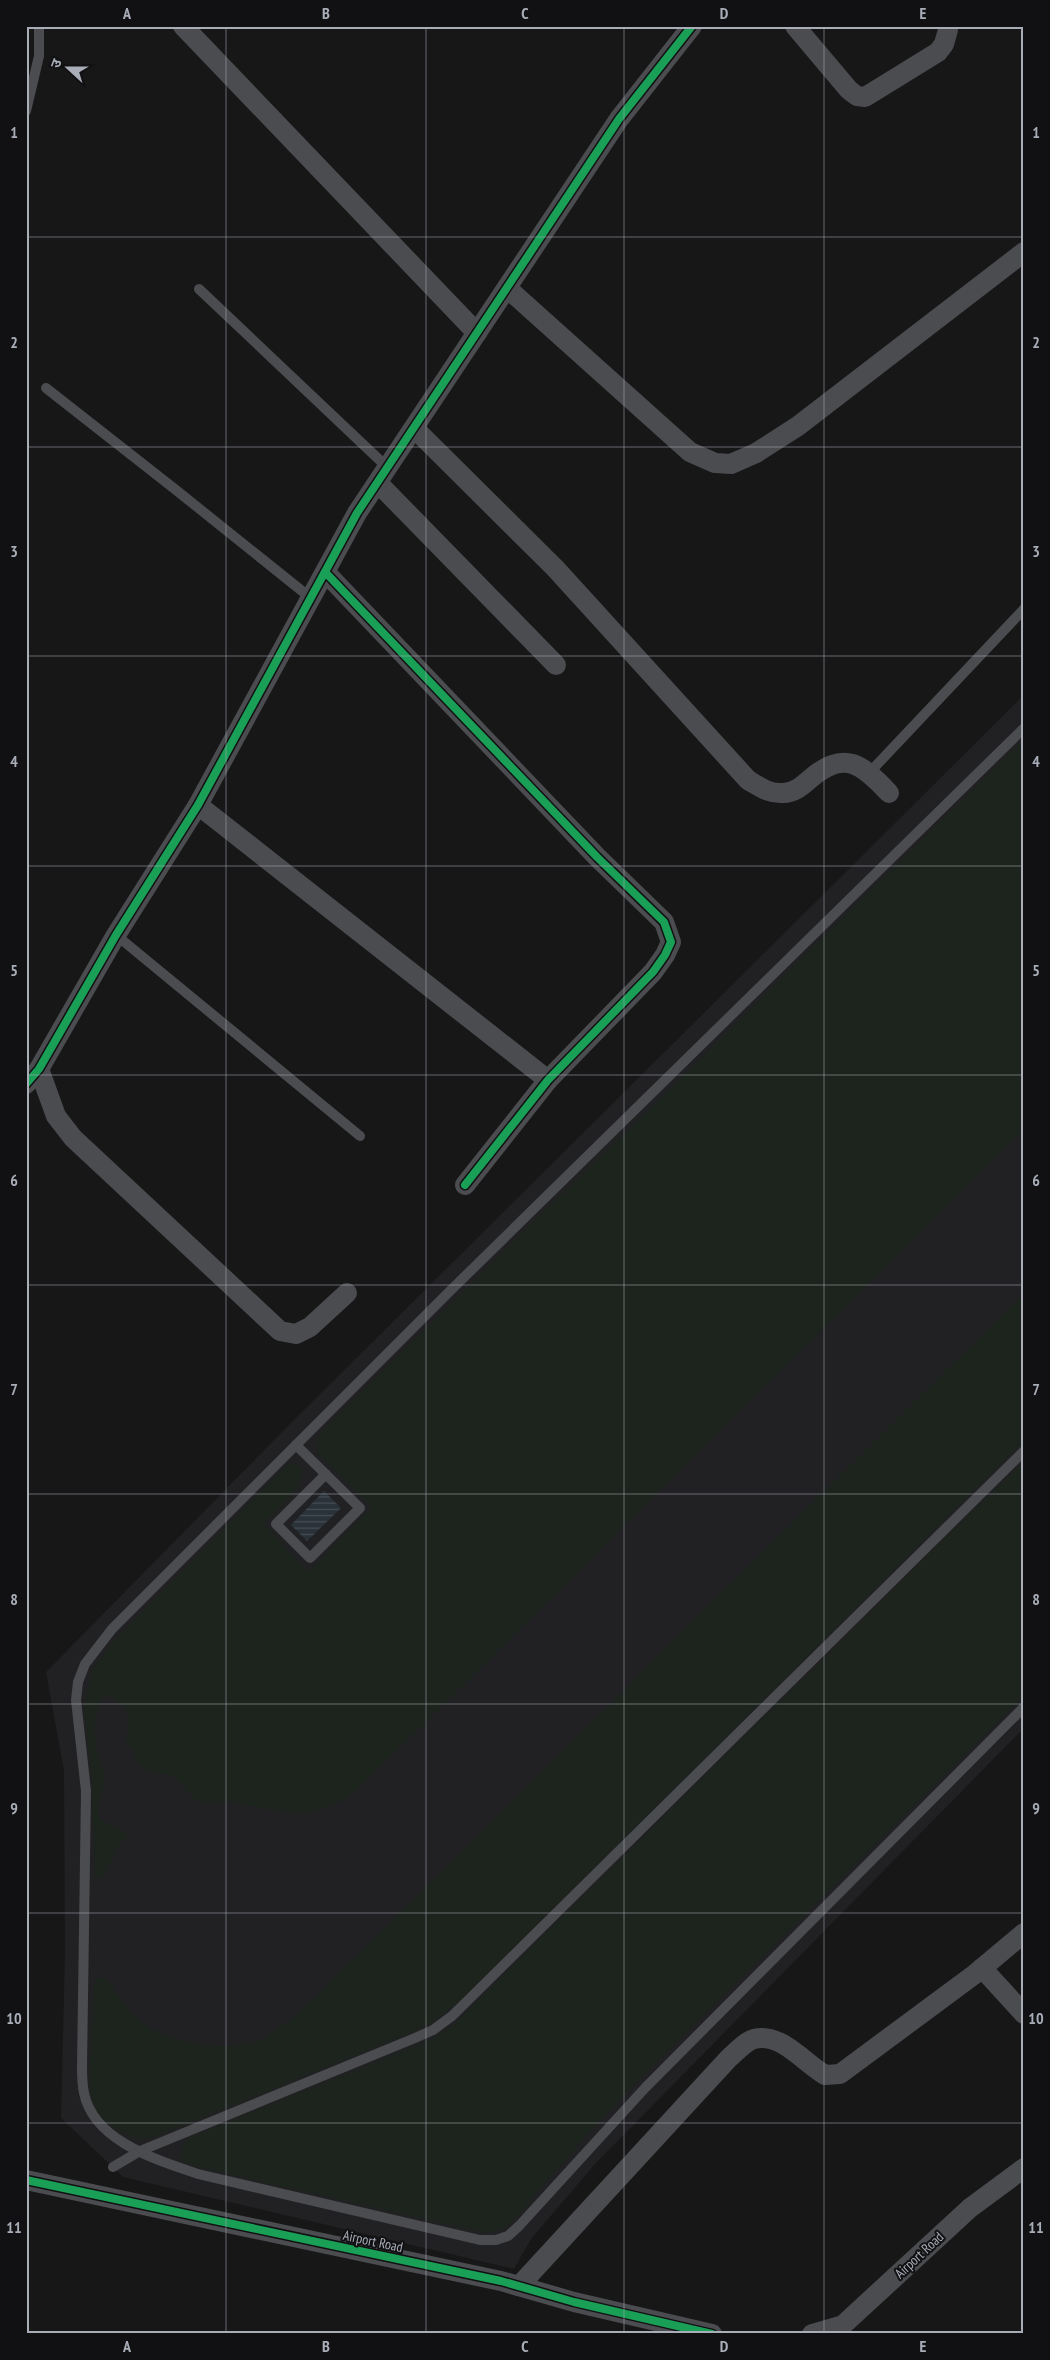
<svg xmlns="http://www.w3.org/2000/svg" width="1050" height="2360" font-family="'PT Sans Narrow','Noto Sans Devanagari',sans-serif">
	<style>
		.built { fill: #212123 }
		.grass { fill: #1d241e }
		.water { fill: url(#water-rules) }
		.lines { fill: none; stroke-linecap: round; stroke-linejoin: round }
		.lane { stroke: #4b4c50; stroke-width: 10 }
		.street { stroke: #4b4c50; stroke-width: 20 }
		.cycleway-casing { stroke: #111113; stroke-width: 11 }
		.cycleway { stroke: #1a9f57; stroke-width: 8 }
		.grid { fill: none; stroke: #a8adb8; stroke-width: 1; stroke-opacity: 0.55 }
		.labels { text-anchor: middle; stroke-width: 4; stroke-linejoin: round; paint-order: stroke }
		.street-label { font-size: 14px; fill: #a8adb8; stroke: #111113 }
		.neatline { fill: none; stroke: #a8adb8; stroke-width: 2 }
		.grid-label { font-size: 16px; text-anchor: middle; font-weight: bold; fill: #a8adb8 }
	</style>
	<defs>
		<pattern id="water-rules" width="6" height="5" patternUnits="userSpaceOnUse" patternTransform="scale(1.25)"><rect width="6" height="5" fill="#2a3239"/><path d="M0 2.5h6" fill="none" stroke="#464d54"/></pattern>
	</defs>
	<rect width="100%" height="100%" fill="#171717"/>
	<path class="built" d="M1024 695V1728L595 2164 531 2239 514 2269 123 2177 61 2118 65 1953 64 1771 46 1672 290 1424Z"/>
	<g class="grass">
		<path d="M1024 739V1130L354 1793C345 1798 334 1806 323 1809 293 1818 265 1807 235 1803 224 1802 207 1805 197 1801L172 1775 151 1772 138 1765 131 1747 126 1745 129 1714 121 1704 106 1694C95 1708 93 1729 96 1747 98 1758 105 1769 104 1781 103 1798 94 1802 100 1819L129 1834 120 1843 102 1879 95 1877 92 1782 84 1707 92 1670 112 1643 287 1465 293 1463 303 1468C303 1491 277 1508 264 1524L309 1572 371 1507 318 1454 317 1439 321 1432Z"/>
		<path d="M1024 1293V1441L454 2006 439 2018 418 2030 150 2139C126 2140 97 2122 91 2097 87 2081 90 2063 91 2047 92 2024 93 2001 95 1978H106C115 1990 123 2004 134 2015 161 2043 232 2057 267 2036 281 2028 294 2016 306 2006Z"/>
		<path d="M1024 1461V1696L631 2088 570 2154 513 2221 504 2229 486 2233 189 2165 181 2161 182 2148 188 2138 432 2039 451 2026Z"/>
	</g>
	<path class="water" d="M324 1491 341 1508 307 1541 291 1525Z"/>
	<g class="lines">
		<g class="lane">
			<path d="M26 111 39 56V26"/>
			<path d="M199 289 388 468"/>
			<path d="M46 388 176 490 312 599"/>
			<path d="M1024 728 451 1290 112 1629 85 1664 78 1682 76 1700 86 1791 82 2066C82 2075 82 2084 84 2093 94 2142 158 2160 198 2174L480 2240H496L508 2236 519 2226 645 2088 1024 1707"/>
			<path d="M870 772 1024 609"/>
			<path d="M116 935 360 1136"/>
			<path d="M296 1445 360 1508 310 1558 276 1524 326 1474"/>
			<path d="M113 2167 140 2151 415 2038 433 2030 452 2016 1024 1451"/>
		</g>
		<g class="street">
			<path d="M183 26 477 333"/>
			<path d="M795 26 849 90 857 96 865 97 938 52 944 44 948 30"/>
			<path d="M507 288 690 452 715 463 731 464 756 453 798 426 1024 252"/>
			<path d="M414 428 555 568 748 780C760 787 769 794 783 793 794 793 802 786 810 779 844 749 862 764 889 793"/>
			<path d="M378 483 556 665"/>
			<path d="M326 573 597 857 664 922 671 942 665 955 653 972 548 1080 465 1185"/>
			<path d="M198 805 548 1080"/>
			<path d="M39 1069 56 1116 73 1138 280 1331 296 1334 310 1327 347 1293"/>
			<path d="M26 1084 39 1069 116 935 198 805 357 513 619 119 692 26"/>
			<path d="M982 1968 1024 2014"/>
			<path d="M26 2180 501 2281 574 2302 712 2334"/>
			<path d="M519 2286 729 2058C736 2052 746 2041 754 2039 781 2032 804 2063 825 2075L840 2074 975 1974 1024 1933"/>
			<path d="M812 2334 843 2325 970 2208 1024 2168"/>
		</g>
		<g class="cycleway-casing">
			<g id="cycleway">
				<path d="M326 573 597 857 664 922 671 942 665 955 653 972 548 1080 465 1185"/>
				<path d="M26 1084 39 1069 116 935 198 805 357 513 619 119 692 26"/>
				<path d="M26 2180 501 2281 574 2302 712 2334"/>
			</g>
		</g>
		<use href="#cycleway" class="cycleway"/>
	</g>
	<path class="grid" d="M226 26V2334M426 26V2334M624 26V2334M824 26V2334M26 237H1024M26 447H1024M26 656H1024M26 866H1024M26 1075H1024M26 1285H1024M26 1494H1024M26 1704H1024M26 1913H1024M26 2123H1024"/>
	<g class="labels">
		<g class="street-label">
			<text transform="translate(373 2241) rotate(12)" y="5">Airport Road</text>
			<text transform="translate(919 2255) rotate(-43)" y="5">Airport Road</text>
		</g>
	</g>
	<rect width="1050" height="2360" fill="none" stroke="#111113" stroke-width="55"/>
	<g transform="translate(68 68) rotate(291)" stroke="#111113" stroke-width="4" paint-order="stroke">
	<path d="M0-4L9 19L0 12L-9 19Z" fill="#a8adb8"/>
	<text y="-8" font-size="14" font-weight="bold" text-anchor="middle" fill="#a8adb8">उ</text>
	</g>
	<rect x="28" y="28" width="994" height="2304" class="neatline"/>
	<g class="grid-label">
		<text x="127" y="19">A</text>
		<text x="326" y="19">B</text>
		<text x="525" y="19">C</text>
		<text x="724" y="19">D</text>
		<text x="923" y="19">E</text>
		<text x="14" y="138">1</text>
		<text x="1036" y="138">1</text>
		<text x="14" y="348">2</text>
		<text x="1036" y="348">2</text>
		<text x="14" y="557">3</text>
		<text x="1036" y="557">3</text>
		<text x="14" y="767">4</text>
		<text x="1036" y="767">4</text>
		<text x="14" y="976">5</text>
		<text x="1036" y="976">5</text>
		<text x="14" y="1186">6</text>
		<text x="1036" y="1186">6</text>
		<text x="14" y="1395">7</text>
		<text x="1036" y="1395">7</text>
		<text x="14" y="1605">8</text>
		<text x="1036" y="1605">8</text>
		<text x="14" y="1814">9</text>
		<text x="1036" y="1814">9</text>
		<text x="14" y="2024">10</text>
		<text x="1036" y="2024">10</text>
		<text x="14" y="2233">11</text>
		<text x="1036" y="2233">11</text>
		<text x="127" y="2352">A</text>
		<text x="326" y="2352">B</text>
		<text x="525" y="2352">C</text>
		<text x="724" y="2352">D</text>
		<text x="923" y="2352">E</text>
	</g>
</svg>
